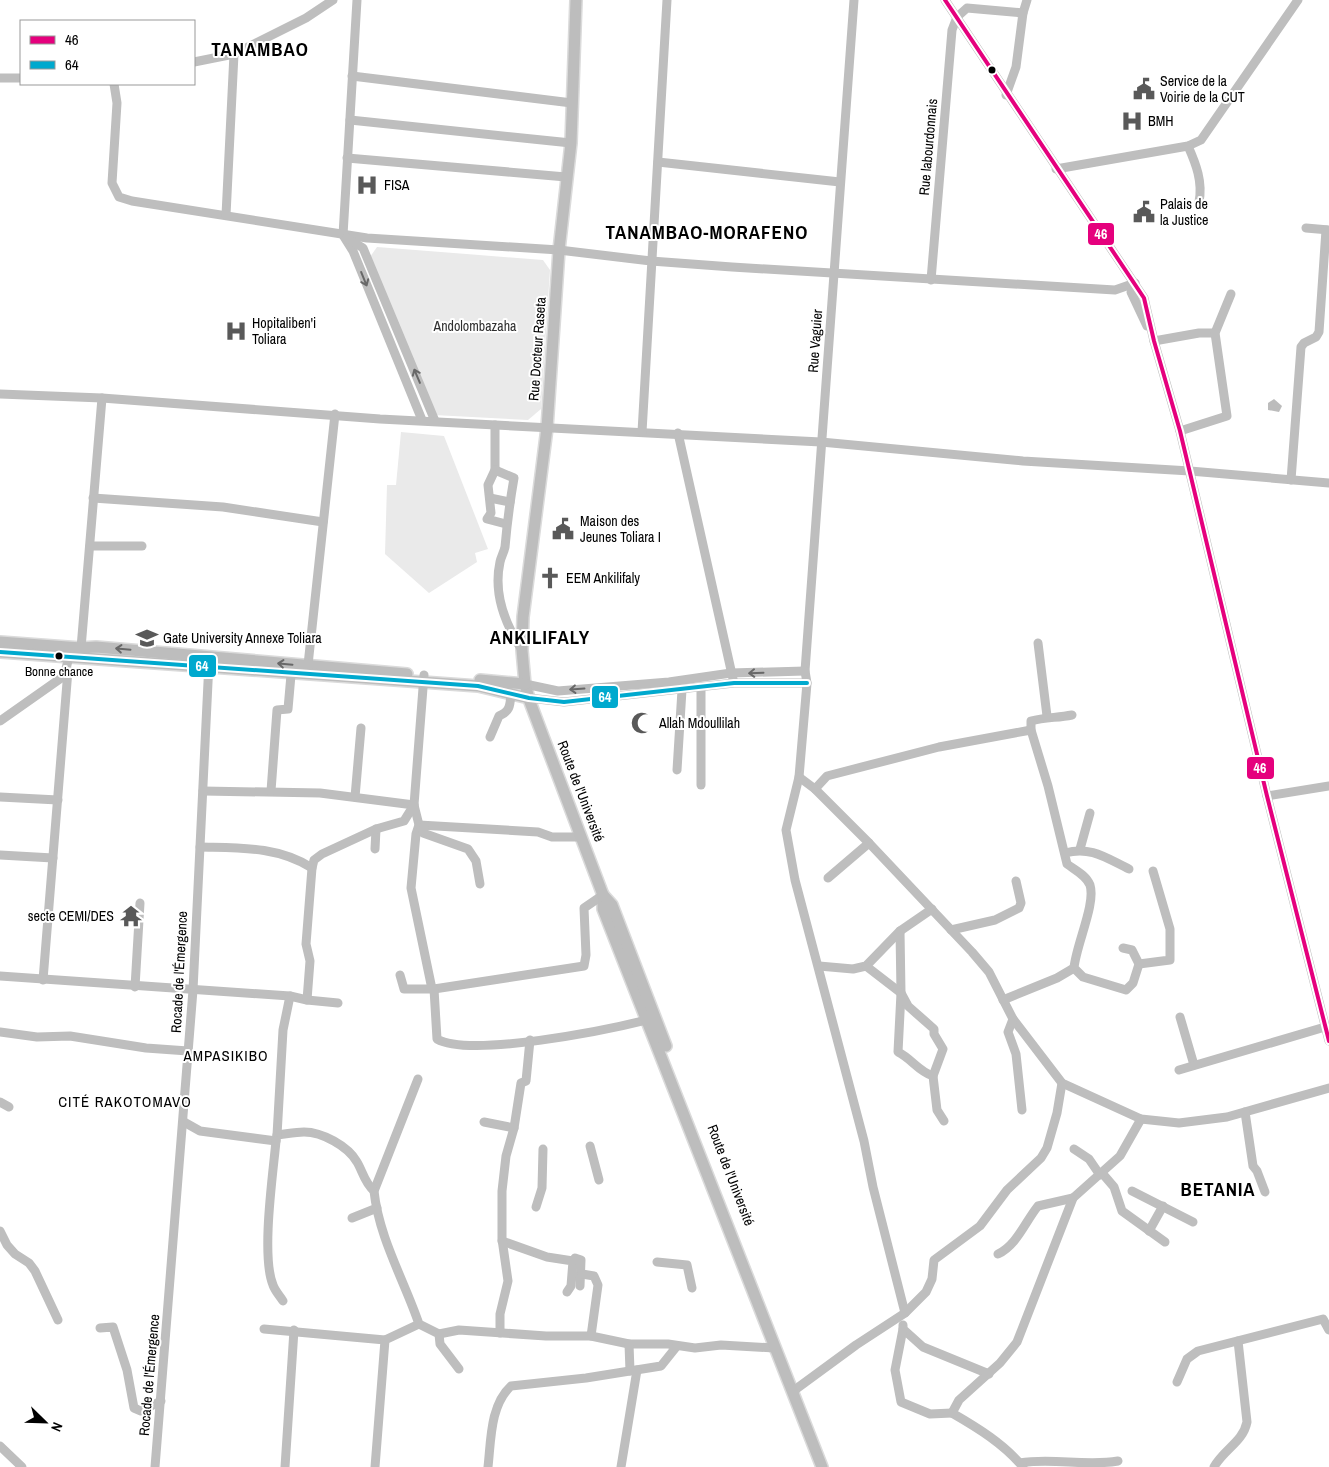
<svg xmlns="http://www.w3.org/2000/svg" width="1329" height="1467" font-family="'Archivo Narrow',sans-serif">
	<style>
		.green { fill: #eaeaea }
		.water { fill: #bcbcbc }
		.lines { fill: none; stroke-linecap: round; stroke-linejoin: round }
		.major-casing { stroke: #dbdbdb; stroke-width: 14 }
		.minor { stroke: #bebebe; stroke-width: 9 }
		.major { stroke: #bdbdbd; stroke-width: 11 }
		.bus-1-casing { stroke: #fff; stroke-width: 8 }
		.bus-2-casing { stroke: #fff; stroke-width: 8 }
		.bus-1 { stroke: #e5007d; stroke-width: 4 }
		.bus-2 { stroke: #00a9ce; stroke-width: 4 }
		.oneway { stroke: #686868 }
		.bus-dot { fill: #000; stroke: #fff; stroke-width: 2 }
		.labels { text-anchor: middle; stroke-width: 4; stroke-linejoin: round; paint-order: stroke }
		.bus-label { font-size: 13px; fill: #000; stroke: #fff }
		.poi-label { font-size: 14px; fill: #000; stroke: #fff; text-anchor: start }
		.street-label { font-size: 14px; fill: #000; stroke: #fff }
		.park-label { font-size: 14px; fill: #2f2f2f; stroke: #fff }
		.neighbourhood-label { font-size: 15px; letter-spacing: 1px; fill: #000; stroke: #fff }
		.district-label { font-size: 19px; font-weight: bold; letter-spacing: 1px; fill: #000; stroke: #fff }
		.line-badge { stroke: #fff; stroke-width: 2 }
		.badge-label { font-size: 14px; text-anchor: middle; font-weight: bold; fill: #fff }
	</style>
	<rect width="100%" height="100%" fill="#fff"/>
	<g class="green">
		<path d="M377 247 543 260 550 270 541 409 528 420 434 415 370 257Z"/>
		<path d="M401 432 444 436 488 549 475 553 477 562 429 593 385 554 387 485H396Z"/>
	</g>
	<path class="water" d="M1274 399 1282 406 1279 412 1268 410V403Z"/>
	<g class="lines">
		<g class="major-casing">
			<g id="major">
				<path d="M576 0 571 143 559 250 547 428 523 617 522 650 525 684 530 702 603 895V909L822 1467"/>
				<path d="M0 642 81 648 96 647 407 674"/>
				<path d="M0 652 478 686 529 698"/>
				<path d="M480 680 525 684"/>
				<path d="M603 895 612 905 666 1046"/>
			</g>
		</g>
		<g class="minor">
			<path d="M357 0 343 235 353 251 422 420"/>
			<path d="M854 0 805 671 807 683 799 777 786 830 795 880 864 1141 873 1187 905 1313"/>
			<path d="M945 0 1144 298 1154 341 1180 431 1267 796 1329 1041"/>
			<path d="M1023 13 1027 0"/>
			<path d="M194 62 234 54 306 18 333 0"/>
			<path d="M352 76 572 103"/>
			<path d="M0 78H21"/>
			<path d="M114 84 117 103 112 183 119 197 132 201 367 238 559 250 651 261 732 267 1115 290 1135 283"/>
			<path d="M350 120 571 143"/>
			<path d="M1188 146C1196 164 1203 182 1199 202"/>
			<path d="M347 158 566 177"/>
			<path d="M658 162 840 182"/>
			<path d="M1056 169 1188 146 1201 140 1298 0"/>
			<path d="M226 215 234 54"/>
			<path d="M1306 228 1329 230"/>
			<path d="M347 238 363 248 435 421"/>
			<path d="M931 280 952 30 957 17 967 8 1023 13 1016 67 1006 95"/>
			<path d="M1135 283 1131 292 1147 326"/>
			<path d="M1154 341 1199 333H1215"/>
			<path d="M0 394 102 398 380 419 821 442 1023 461 1190 471 1329 483"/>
			<path d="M495 425V470L488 485 491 513 487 519 506 524"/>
			<path d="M1180 431 1227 416 1215 333 1231 294"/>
			<path d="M642 432 667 0"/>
			<path d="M678 433 733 679"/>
			<path d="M495 470 514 478C510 501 507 524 505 547 504 552 501 557 500 562 493 594 505 624 522 650"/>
			<path d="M1291 480 1301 347 1304 343 1316 337 1319 332 1326 230"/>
			<path d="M93 498 223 507 323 522"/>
			<path d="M490 498 510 502"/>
			<path d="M90 546H142"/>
			<path d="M1038 643 1047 716"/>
			<path d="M308 665 335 414"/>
			<path d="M424 675 414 805 419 825 416 834 411 888 432 989"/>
			<path d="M525 684 558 691 669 682 731 673 805 671"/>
			<path d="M701 688V785"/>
			<path d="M529 698 564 702 734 683H807"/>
			<path d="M1072 715C1057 718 1045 717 1031 721V730L1048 786 1067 864C1075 870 1086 875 1090 885 1096 904 1076 945 1074 968L1083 977 1126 990 1133 983 1139 964 1132 950 1123 948"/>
			<path d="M0 721 64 676 69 657 81 648 102 398"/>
			<path d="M490 737 499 716C511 711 510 704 511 693"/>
			<path d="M677 770 682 690"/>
			<path d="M799 777 815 789 869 843 972 952 989 972 1013 1019 1062 1083 1141 1119 1179 1123 1227 1117 1329 1088"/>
			<path d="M815 789 827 776 939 747 1031 730"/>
			<path d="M203 791 320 793 414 805"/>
			<path d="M271 791 277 710 288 709 291 675"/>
			<path d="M1267 796 1329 786"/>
			<path d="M0 797 58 800"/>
			<path d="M355 797 361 728"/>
			<path d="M419 825 538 832 552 837H581"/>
			<path d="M424 826 423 833 468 849 476 861 480 884"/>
			<path d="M200 847C239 848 278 846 312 868"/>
			<path d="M375 849 376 829"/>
			<path d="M1080 849 1090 813"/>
			<path d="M1065 853C1091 846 1106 858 1129 869"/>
			<path d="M0 855 53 858"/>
			<path d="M828 878 869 843"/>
			<path d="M951 930 995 920 1019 908 1021 903 1016 881"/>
			<path d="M900 931 901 993 898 1052C912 1059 918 1071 933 1076L937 1110 944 1121"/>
			<path d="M1139 964 1170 960V929L1153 871"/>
			<path d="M819 966 853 969 866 966 900 931 932 909"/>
			<path d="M866 966 901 993 908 1006 934 1029V1034L943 1049 933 1076"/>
			<path d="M400 975 404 989H434L584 966 586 955 584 908 603 895"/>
			<path d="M0 976 290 996 307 1000 338 1003"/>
			<path d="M43 980 68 670"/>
			<path d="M135 987 140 903"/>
			<path d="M434 989 437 1039C470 1058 607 1030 647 1020"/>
			<path d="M307 1000 310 961 306 944 312 868 314 860 322 854 376 829 404 821 414 805"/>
			<path d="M1003 1000 1057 978 1074 968"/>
			<path d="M1180 1017 1194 1065"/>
			<path d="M1013 1019 1008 1032 1016 1054 1022 1110"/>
			<path d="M0 1032 37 1037 70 1036 146 1048 188 1051"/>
			<path d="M1179 1070 1325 1027"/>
			<path d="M418 1079 374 1191C379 1238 404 1280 419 1324L439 1334 440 1344 459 1369"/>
			<path d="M0 1102 9 1107"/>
			<path d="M1245 1112 1253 1166 1257 1171 1265 1192"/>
			<path d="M184 1122 200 1131 276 1141 277 1135C286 1134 296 1132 304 1132 322 1132 348 1146 357 1162 363 1172 364 1182 374 1191"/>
			<path d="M484 1122 514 1128 521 1083 526 1081 530 1040"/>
			<path d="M277 1135 283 1030 290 996"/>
			<path d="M276 1141C273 1174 261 1256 273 1285 275 1291 280 1296 283 1301"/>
			<path d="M590 1146 599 1180"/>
			<path d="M1074 1149 1089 1159 1100 1175"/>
			<path d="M1102 1173 1114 1187 1122 1211 1165 1242"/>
			<path d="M1132 1191 1193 1222"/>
			<path d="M536 1207 542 1188 543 1149"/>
			<path d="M352 1218 377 1208"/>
			<path d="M0 1231 7 1245 15 1254 29 1263 35 1271 58 1320"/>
			<path d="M1149 1231 1163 1206"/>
			<path d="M502 1241 547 1257 573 1261 571 1286 567 1292"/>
			<path d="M998 1254C1017 1245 1025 1222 1038 1206L1073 1198"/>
			<path d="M573 1261 575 1258 581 1260 580 1286"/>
			<path d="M657 1262 687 1265 692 1288"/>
			<path d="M582 1274 594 1276 598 1285 591 1336"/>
			<path d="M903 1325V1329L923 1347 989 1374"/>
			<path d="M100 1328 113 1327 127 1370 134 1408 141 1411 161 1401"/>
			<path d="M264 1329 385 1340"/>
			<path d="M903 1329 895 1370 901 1402 930 1414 952 1413"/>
			<path d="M500 1333V1314L508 1281 502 1239V1191L506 1156 514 1128"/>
			<path d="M439 1334 459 1330 546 1336H591L629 1344H668L695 1348 721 1345 774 1348"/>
			<path d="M629 1344 630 1371"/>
			<path d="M1177 1382 1187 1359 1198 1351 1323 1319 1329 1330"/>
			<path d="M796 1389 856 1345 905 1313 926 1292 932 1279 934 1260 980 1226 1007 1190 1041 1158 1047 1148 1057 1113 1062 1083"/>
			<path d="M0 1446 22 1467"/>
			<path d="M1020 1463C1052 1457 1085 1467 1118 1461"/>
			<path d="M155 1467 193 990 209 662"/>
			<path d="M285 1467 294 1330"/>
			<path d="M375 1467 385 1340 419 1324"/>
			<path d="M488 1467C491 1441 490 1405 511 1386L586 1378 661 1366 677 1346"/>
			<path d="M621 1467 637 1370"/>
			<path d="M1023 1467C1004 1444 978 1428 952 1413L959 1400 1000 1363 1017 1342 1073 1198 1120 1156 1141 1119"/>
			<path d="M1214 1467C1224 1449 1243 1442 1247 1422L1238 1341"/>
		</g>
		<use href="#major" class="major"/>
		<g class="bus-1-casing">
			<path id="bus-1" d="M945 0 1144 298 1154 341 1180 431 1267 796 1329 1041"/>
		</g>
		<g class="bus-2-casing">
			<path id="bus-2" d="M0 652 478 686 529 698 564 702 734 683H807"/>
		</g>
		<use href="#bus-1" class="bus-1"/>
		<use href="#bus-2" class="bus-2"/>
	</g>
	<defs><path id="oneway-shaft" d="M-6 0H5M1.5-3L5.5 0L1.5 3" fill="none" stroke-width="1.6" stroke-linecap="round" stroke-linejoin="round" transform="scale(1.25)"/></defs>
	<g class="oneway">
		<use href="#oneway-shaft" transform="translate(364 279) rotate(68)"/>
		<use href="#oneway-shaft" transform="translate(417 376) rotate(-113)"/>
		<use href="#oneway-shaft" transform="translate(123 649) rotate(-175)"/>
		<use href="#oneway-shaft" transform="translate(285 664) rotate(-175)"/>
		<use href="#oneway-shaft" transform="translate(756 673) rotate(178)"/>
		<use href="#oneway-shaft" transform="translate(577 689) rotate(176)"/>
	</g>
	<defs>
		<g id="civic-bare" transform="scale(1.725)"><path d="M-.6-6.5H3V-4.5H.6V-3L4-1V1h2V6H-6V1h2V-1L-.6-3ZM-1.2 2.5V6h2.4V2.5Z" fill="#595959" stroke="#fff" stroke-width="2.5" paint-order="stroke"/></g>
		<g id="hospital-bare" transform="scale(1.725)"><path d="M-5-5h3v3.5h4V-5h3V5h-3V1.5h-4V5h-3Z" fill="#595959" stroke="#fff" stroke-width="2.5" paint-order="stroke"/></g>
		<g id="church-bare" transform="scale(1.725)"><path d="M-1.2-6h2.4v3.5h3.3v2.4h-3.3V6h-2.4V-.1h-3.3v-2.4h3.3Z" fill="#595959" stroke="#fff" stroke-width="2.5" paint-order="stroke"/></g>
		<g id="university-bare" transform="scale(1.725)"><path d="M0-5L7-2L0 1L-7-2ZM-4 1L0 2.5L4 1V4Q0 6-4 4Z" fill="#595959" stroke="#fff" stroke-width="2.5" paint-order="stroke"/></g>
		<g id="mosque-bare" transform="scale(1.725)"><path d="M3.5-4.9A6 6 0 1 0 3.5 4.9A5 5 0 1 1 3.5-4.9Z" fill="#595959" stroke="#fff" stroke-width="2.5" paint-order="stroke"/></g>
		<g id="temple-bare" transform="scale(1.725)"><path d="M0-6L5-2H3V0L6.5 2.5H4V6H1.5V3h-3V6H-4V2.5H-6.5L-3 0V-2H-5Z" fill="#595959" stroke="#fff" stroke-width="2.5" paint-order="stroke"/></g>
	</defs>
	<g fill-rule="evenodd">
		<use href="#civic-bare" x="1144" y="89"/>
		<use href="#hospital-bare" x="1132" y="121"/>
		<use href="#hospital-bare" x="367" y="185"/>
		<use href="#civic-bare" x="1144" y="212"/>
		<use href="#hospital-bare" x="236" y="331"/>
		<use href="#civic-bare" x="563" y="529"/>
		<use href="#church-bare" x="550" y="578"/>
		<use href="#university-bare" x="147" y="638"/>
		<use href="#mosque-bare" x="642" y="723"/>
		<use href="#temple-bare" x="131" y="916"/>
	</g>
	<g class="bus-dot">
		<circle cx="992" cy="70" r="4.5"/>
		<circle cx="59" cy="656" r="4.5"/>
	</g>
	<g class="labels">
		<g class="bus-label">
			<text x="59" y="676">Bonne chance</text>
		</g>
		<g class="poi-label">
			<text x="1160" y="86">Service de la<tspan x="1160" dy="16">Voirie de la CUT</tspan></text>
			<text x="1148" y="126">BMH</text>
			<text x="384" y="190">FISA</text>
			<text x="1160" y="209">Palais de<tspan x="1160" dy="16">la Justice</tspan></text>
			<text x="252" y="328">Hopitaliben'i<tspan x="252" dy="16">Toliara</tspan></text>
			<text x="580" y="526">Maison des<tspan x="580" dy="16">Jeunes Toliara I</tspan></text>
			<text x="566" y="583">EEM Ankilifaly</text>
			<text x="163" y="643">Gate University Annexe Toliara</text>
			<text x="659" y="728">Allah Mdoullilah</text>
			<text x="114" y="921" text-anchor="end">secte CEMI/DES</text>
		</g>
		<g class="street-label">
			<text transform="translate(928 147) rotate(-85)" y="5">Rue labourdonnais</text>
			<text transform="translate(815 341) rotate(-86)" y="5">Rue Vaguier</text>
			<text transform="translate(537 349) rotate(-86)" y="5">Rue Docteur Raseta</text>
			<text transform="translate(581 791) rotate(69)" y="5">Route de l'Université</text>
			<text transform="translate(179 972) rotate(-87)" y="5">Rocade de l'Émergence</text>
			<text transform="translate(731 1175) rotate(69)" y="5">Route de l'Université</text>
			<text transform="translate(149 1375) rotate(-85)" y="5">Rocade de l'Émergence</text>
		</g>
		<g class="park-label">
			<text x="475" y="331">Andolombazaha</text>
		</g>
		<g class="neighbourhood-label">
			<text x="226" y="1061">AMPASIKIBO</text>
			<text x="125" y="1107">CITÉ RAKOTOMAVO</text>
		</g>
		<g class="district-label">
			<text x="260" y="56">TANAMBAO</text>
			<text x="707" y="239">TANAMBAO-MORAFENO</text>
			<text x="540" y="644">ANKILIFALY</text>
			<text x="1218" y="1196">BETANIA</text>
		</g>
	</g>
	<g class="line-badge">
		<rect x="1087" y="222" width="28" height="24" rx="5" fill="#e5007d"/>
		<rect x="188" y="654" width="29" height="24" rx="5" fill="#00a9ce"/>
		<rect x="591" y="685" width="28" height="24" rx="5" fill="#00a9ce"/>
		<rect x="1246" y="756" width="29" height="24" rx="5" fill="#e5007d"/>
	</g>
	<g class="badge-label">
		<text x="1101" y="239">46</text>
		<text x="202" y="671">64</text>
		<text x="605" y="702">64</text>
		<text x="1260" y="773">46</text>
	</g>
	<rect x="20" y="20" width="175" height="65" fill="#ffffff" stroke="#999999"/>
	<rect x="30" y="36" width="25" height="8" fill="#e5007d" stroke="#999999"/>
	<text x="65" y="45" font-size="15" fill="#000000">46</text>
	<rect x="30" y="61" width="25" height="8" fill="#00a9ce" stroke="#999999"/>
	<text x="65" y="70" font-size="15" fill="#000000">64</text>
	<g transform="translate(45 1422) rotate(113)" stroke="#ffffff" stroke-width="4" paint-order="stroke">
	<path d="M0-4L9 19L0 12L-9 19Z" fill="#000000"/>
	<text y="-8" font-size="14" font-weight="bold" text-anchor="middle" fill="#000000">N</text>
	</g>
</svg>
